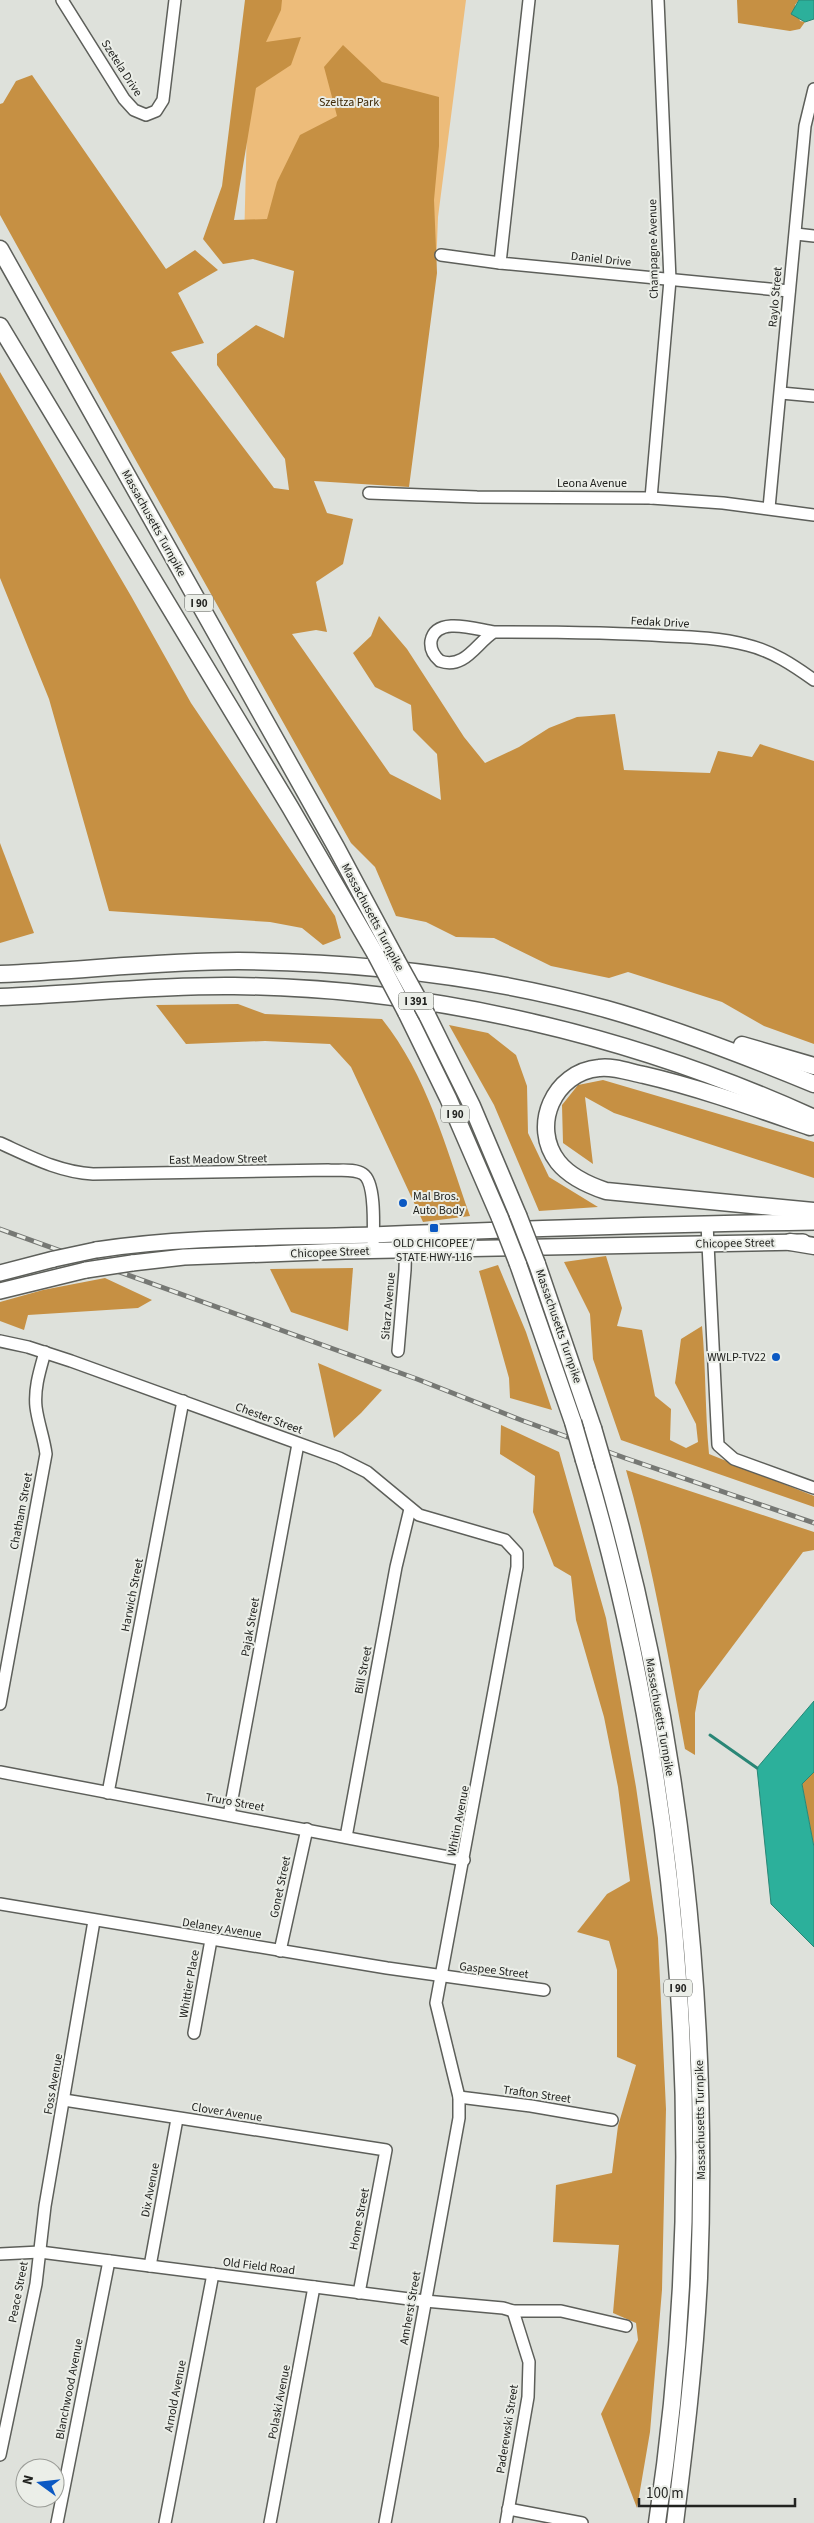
<svg xmlns="http://www.w3.org/2000/svg" width="814" height="2523" font-family="'Source Sans 3',sans-serif">
	<style>
		.green { fill: #edbc7a }
		.forest { fill: #c69043 }
		.water { fill: #2cb09b; stroke: #298676 }
		.lines { fill: none; stroke-linecap: round; stroke-linejoin: round }
		.stream { stroke: #298676; stroke-width: 3 }
		.minor-casing { stroke: #5d5f5a; stroke-width: 14 }
		.major-casing { stroke: #5d5f5a; stroke-width: 18 }
		.highway-casing { stroke: #5d5f5a; stroke-width: 19 }
		.minor { stroke: #fff; stroke-width: 11 }
		.major { stroke: #fff; stroke-width: 15 }
		.highway { stroke: #fff; stroke-width: 16 }
		.rail-casing { stroke: #767874; stroke-width: 5 }
		.rail { stroke: #ebeee8; stroke-width: 3; stroke-dasharray: 9; stroke-linecap: butt }
		.major-bridge-casing { stroke: #5d5f5a; stroke-width: 18; stroke-linecap: butt }
		.highway-bridge-casing { stroke: #5d5f5a; stroke-width: 19; stroke-linecap: butt }
		.major-bridge { stroke: #fff; stroke-width: 15 }
		.highway-bridge { stroke: #fff; stroke-width: 16 }
		.poi-dot { fill: #0b59c3; stroke: #ebeee8; stroke-width: 2 }
		.labels { text-anchor: middle; stroke-width: 4; stroke-linejoin: round; paint-order: stroke }
		.shield { fill: #ebeee8; stroke: #5e605c; stroke-width: 1 }
		.shield-label { font-size: 11px; font-weight: bold; fill: #222320 }
		.street-label { font-size: 12px; fill: #222320; stroke: #ebeee8 }
		.park-label { font-size: 12px; fill: #402a07; stroke: #ebeee8 }
		.poi-label { font-size: 12px; fill: #222320; stroke: #ebeee8; text-anchor: start }
	</style>
	<rect width="100%" height="100%" fill="#dee1db"/>
	<path class="green" d="M250 0H466L438 217 436 269 244 245Z"/>
	<g class="forest">
		<path d="M245 0H282L281 10 266 42 301 37 291 65 256 88 234 220 267 219 277 182 300 135 337 116 324 67 343 45 382 82 439 97V146L434 200 437 273 409 487 314 481 327 513 353 519 343 564 316 582 327 632 316 630 292 634 390 774 441 800 437 754 413 730 411 705 375 687 353 653 371 636 379 616 407 649 464 737 485 763 519 747 549 728 577 717 615 714 624 770 710 773 718 751 752 757 760 744 814 761V1044L764 1026 722 1002 628 972 609 978 551 966 494 938 456 937 426 922 396 916 375 867 351 843 134 457 0 215V104L3 103 16 81 32 75 166 269 195 250 218 270 178 293 204 343 171 352 274 488 289 490 285 459 217 365V354L256 325 284 338 294 271 253 259 223 264 203 239 222 186Z"/>
		<path d="M737 0H799L795 5 800 21 805 22 800 29 790 31 738 23Z"/>
		<path d="M0 372 131 596 191 703 335 916 341 938 323 945 302 928 270 922 109 911 49 699 0 578Z"/>
		<path d="M0 843 34 933 0 943Z"/>
		<path d="M238 1004 265 1014 382 1019C427 1075 446 1148 470 1216L423 1222 351 1067 330 1044 265 1041 186 1044 156 1005Z"/>
		<path d="M449 1025 488 1033 516 1055 527 1086 528 1133 549 1177 598 1207 539 1211 494 1105Z"/>
		<path d="M603 1080 814 1142V1178L614 1113 585 1097 593 1164 563 1143 562 1105 578 1085Z"/>
		<path d="M606 1256 622 1308 617 1326 642 1330 655 1396 671 1409 670 1440 686 1448 698 1442 696 1424 675 1383 681 1339 702 1326C706 1369 705 1411 709 1454L814 1496V1507L621 1440 593 1359 590 1314 564 1262Z"/>
		<path d="M498 1265 526 1332 552 1410 510 1398 509 1378 479 1271Z"/>
		<path d="M353 1268 348 1331 291 1312 270 1269Z"/>
		<path d="M105 1278 152 1300 138 1308 28 1315 24 1330 0 1321V1302L43 1290Z"/>
		<path d="M318 1363 382 1390 361 1413 334 1438Z"/>
		<path d="M501 1425 559 1452 606 1618 636 1787 658 1938 666 2109 662 2290 650 2432 637 2508 601 2414 638 2340 636 2323 613 2313 619 2245 553 2242 556 2185 612 2173 618 2126 636 2065 617 2057V1970L609 1941 577 1932 607 1894 630 1881 618 1787 604 1717 576 1620 571 1576 554 1566 533 1512 535 1476 500 1454Z"/>
		<path d="M626 1470 814 1532V1550L803 1552 699 1691 695 1713V1755L685 1749C668 1655 652 1561 626 1470Z"/>
		<path d="M814 1772V1847L802 1784Z"/>
	</g>
	<g class="water">
		<path d="M799 0H814V19L805 22 791 14Z"/>
		<path d="M814 1701V1772L802 1784 814 1847V1947L771 1904 757 1768Z"/>
	</g>
	<g class="lines">
		<path class="stream" d="M710 1735 757 1768"/>
		<g class="minor-casing">
			<g id="minor">
				<path d="M62 0 124 99 134 110 146 115 156 111 163 100 175 0"/>
				<path d="M529 0 500 263 789 291"/>
				<path d="M796 234 814 236"/>
				<path d="M441 255 500 263"/>
				<path d="M781 393 814 396"/>
				<path d="M369 493 477 497 651 498 723 503 814 515"/>
				<path d="M651 498 670 280 658 0"/>
				<path d="M769 508 805 126 814 89"/>
				<path d="M494 632C477 642 465 670 440 661 434 656 430 649 431 641 436 615 478 630 494 632 552 632 609 632 667 636 693 637 721 638 747 645 772 651 793 665 814 680"/>
				<path d="M0 1143C31 1157 59 1172 93 1174L328 1170C339 1171 354 1168 363 1174 377 1183 373 1234 373 1250"/>
				<path d="M707 1224 718 1445 734 1459 814 1488"/>
				<path d="M0 1341 28 1347 71 1361 339 1458 367 1472 419 1515 505 1540 517 1553V1567L436 2003 459 2097V2118L385 2523"/>
				<path d="M398 1351 405 1270 406 1233"/>
				<path d="M0 1704 46 1454C44 1438 38 1423 36 1407 34 1388 40 1370 45 1352"/>
				<path d="M0 1772 464 1860"/>
				<path d="M108 1793 183 1401"/>
				<path d="M229 1815 298 1444"/>
				<path d="M346 1837 396 1567 410 1509"/>
				<path d="M0 1904 387 1968 544 1990"/>
				<path d="M280 1951 307 1829"/>
				<path d="M194 2033 211 1940"/>
				<path d="M459 2097 531 2106 612 2120"/>
				<path d="M64 2100 386 2150 359 2293"/>
				<path d="M0 2254 40 2252 425 2301 503 2308 513 2311H561L626 2326"/>
				<path d="M150 2266 177 2119"/>
				<path d="M0 2455 36 2284 45 2206 94 1921"/>
				<path d="M508 2509 582 2523"/>
				<path d="M57 2523 109 2261"/>
				<path d="M165 2523 213 2274"/>
				<path d="M270 2523 314 2287"/>
				<path d="M506 2523 528 2397 529 2362 513 2311"/>
			</g>
		</g>
		<g class="major-casing">
			<g id="major">
				<path d="M96 1250C187 1236 280 1238 372 1235 519 1229 666 1224 814 1222"/>
				<path d="M132 1263 184 1257 345 1251 803 1242"/>
				<path d="M0 1273 54 1259"/>
				<path d="M0 1291 86 1270"/>
			</g>
		</g>
		<g class="highway-casing">
			<g id="highway">
				<path d="M0 249 336 847 396 959"/>
				<path d="M0 326 290 807 376 955"/>
				<path d="M0 974C79 971 158 961 238 961 362 962 486 976 606 1009 677 1029 746 1056 814 1084"/>
				<path d="M0 997C78 994 156 985 234 986 432 988 634 1036 814 1118"/>
				<path d="M406 1012 448 1098 500 1218"/>
				<path d="M427 1015 472 1106 518 1215"/>
				<path d="M742 1045 814 1066"/>
				<path d="M810 1127C755 1108 700 1088 644 1075 629 1072 613 1066 599 1068 554 1072 530 1126 558 1162 570 1177 588 1185 606 1191L814 1211"/>
				<path d="M790 1242 814 1246"/>
				<path d="M518 1264 573 1422"/>
				<path d="M537 1264 593 1428"/>
				<path d="M584 1460C686 1801 710 2171 657 2523"/>
				<path d="M604 1466C680 1729 710 2005 699 2278 695 2360 685 2442 675 2523"/>
			</g>
		</g>
		<use href="#minor" class="minor"/>
		<use href="#major" class="major"/>
		<use href="#highway" class="highway"/>
		<g class="rail-casing">
			<path id="rail" d="M0 1229 417 1379 521 1420 625 1458 814 1523"/>
		</g>
		<use href="#rail" class="rail"/>
		<g class="major-bridge-casing">
			<g id="major-bridge">
				<path d="M54 1259 96 1250"/>
				<path d="M86 1270 132 1263"/>
			</g>
		</g>
		<g class="highway-bridge-casing">
			<g id="highway-bridge">
				<path d="M376 955 406 1012"/>
				<path d="M396 959 427 1015"/>
				<path d="M518 1215 537 1264"/>
				<path d="M500 1218 518 1264"/>
				<path d="M573 1422 584 1460"/>
				<path d="M593 1428 604 1466"/>
			</g>
		</g>
		<use href="#major-bridge" class="major-bridge"/>
		<use href="#highway-bridge" class="highway-bridge"/>
	</g>
	<g class="poi-dot">
		<circle cx="403" cy="1203" r="5"/>
		<rect x="429" y="1223" width="10" height="10" rx="2.5"/>
		<circle cx="776" cy="1357" r="5"/>
	</g>
	<g class="labels">
		<g class="shield">
			<rect x="185" y="594.5" width="28" height="17" rx="4"/>
			<rect x="398.5" y="992.5" width="35" height="17" rx="4"/>
			<rect x="441" y="1105.5" width="28" height="17" rx="4"/>
			<rect x="664" y="1979.5" width="28" height="17" rx="4"/>
		</g>
		<g class="shield-label">
			<text x="199" y="607">I 90</text>
			<text x="416" y="1005">I 391</text>
			<text x="455" y="1118">I 90</text>
			<text x="678" y="1992">I 90</text>
		</g>
		<g class="street-label">
			<text transform="translate(122 68) rotate(57)" y="4">Szetela Drive</text>
			<text transform="translate(653 249) rotate(-91)" y="4">Champagne Avenue</text>
			<text transform="translate(601 259) rotate(6)" y="4">Daniel Drive</text>
			<text transform="translate(775 297) rotate(-85)" y="4">Raylo Street</text>
			<text x="592" y="487">Leona Avenue</text>
			<text transform="translate(154 523) rotate(61)" y="4">Massachusetts Turnpike</text>
			<text transform="translate(660 622) rotate(3)" y="4">Fedak Drive</text>
			<text transform="translate(373 917) rotate(62)" y="4">Massachusetts Turnpike</text>
			<text transform="translate(218 1159) rotate(-1)" y="4">East Meadow Street</text>
			<text transform="translate(735 1243) rotate(-1)" y="4">Chicopee Street</text>
			<text transform="translate(330 1252) rotate(-2)" y="4">Chicopee Street</text>
			<text transform="translate(388 1306) rotate(-85)" y="4">Sitarz Avenue</text>
			<text transform="translate(559 1326) rotate(71)" y="4">Massachusetts Turnpike</text>
			<text transform="translate(269 1418) rotate(20)" y="4">Chester Street</text>
			<text transform="translate(21 1511) rotate(-79)" y="4">Chatham Street</text>
			<text transform="translate(132 1595) rotate(-79)" y="4">Harwich Street</text>
			<text transform="translate(250 1627) rotate(-80)" y="4">Pajak Street</text>
			<text transform="translate(363 1670) rotate(-79)" y="4">Bill Street</text>
			<text transform="translate(660 1717) rotate(80)" y="4">Massachusetts Turnpike</text>
			<text transform="translate(235 1802) rotate(10)" y="4">Truro Street</text>
			<text transform="translate(458 1821) rotate(-79)" y="4">Whitin Avenue</text>
			<text transform="translate(280 1887) rotate(-78)" y="4">Gonet Street</text>
			<text transform="translate(222 1928) rotate(9)" y="4">Delaney Avenue</text>
			<text transform="translate(494 1970) rotate(7)" y="4">Gaspee Street</text>
			<text transform="translate(189 1984) rotate(-80)" y="4">Whittier Place</text>
			<text transform="translate(53 2084) rotate(-80)" y="4">Foss Avenue</text>
			<text transform="translate(537 2094) rotate(8)" y="4">Trafton Street</text>
			<text transform="translate(227 2112) rotate(9)" y="4">Clover Avenue</text>
			<text transform="translate(700 2120) rotate(-91)" y="4">Massachusetts Turnpike</text>
			<text transform="translate(150 2190) rotate(-79)" y="4">Dix Avenue</text>
			<text transform="translate(359 2219) rotate(-79)" y="4">Home Street</text>
			<text transform="translate(259 2266) rotate(7)" y="4">Old Field Road</text>
			<text transform="translate(18 2292) rotate(-79)" y="4">Peace Street</text>
			<text transform="translate(410 2308) rotate(-80)" y="4">Amherst Street</text>
			<text transform="translate(69 2389) rotate(-79)" y="4">Blanchwood Avenue</text>
			<text transform="translate(175 2396) rotate(-79)" y="4">Arnold Avenue</text>
			<text transform="translate(279 2402) rotate(-79)" y="4">Polaski Avenue</text>
			<text transform="translate(507 2429) rotate(-81)" y="4">Paderewski Street</text>
		</g>
		<g class="park-label">
			<text x="349" y="106">Szeltza Park</text>
		</g>
		<g class="poi-label">
			<text x="413" y="1200">Mal Bros.<tspan x="413" dy="14">Auto Body</tspan></text>
			<text x="434" y="1247" text-anchor="middle">OLD CHICOPEE /<tspan x="434" dy="14">STATE HWY 116</tspan></text>
			<text x="766" y="1361" text-anchor="end">WWLP-TV22</text>
		</g>
	</g>
	<g transform="translate(40 2483) rotate(285)"><circle r="24" fill="#ebeee8" stroke="#9b9d98"/>
	<path d="M0-4L9 19L0 12L-9 19Z" fill="#0b59c3"/>
	<text y="-8" font-size="14" font-weight="bold" text-anchor="middle" fill="#222320">N</text>
	</g>
	<path d="M639 2498v8h156v-8" fill="none" stroke="#222320" stroke-width="2.5"/>
	<text x="646" y="2498" font-size="15" fill="#222320" stroke="#ebeee8" stroke-width="4" paint-order="stroke">100 m</text>
</svg>
